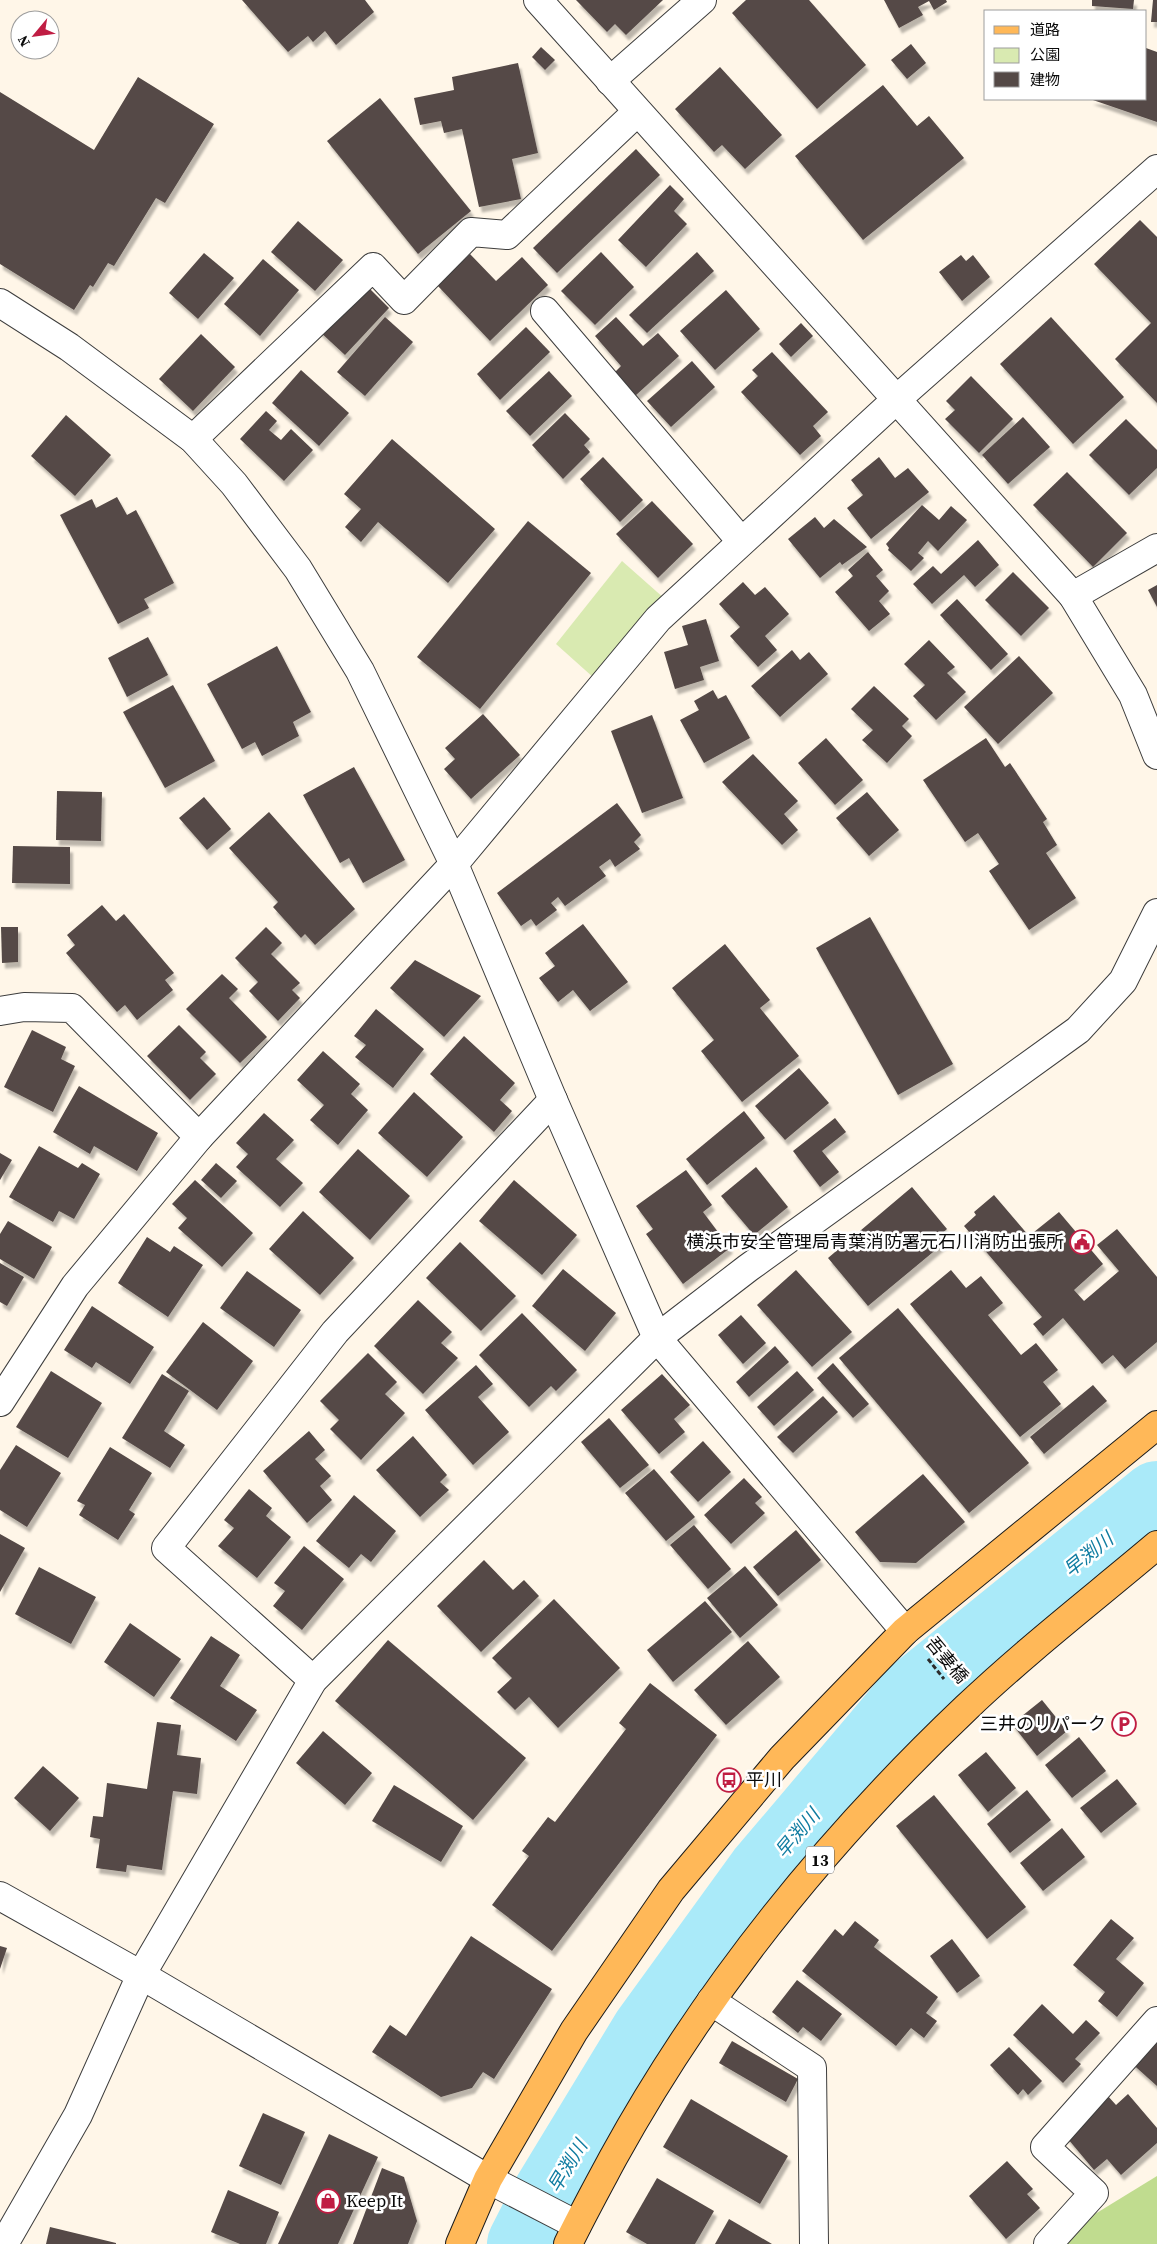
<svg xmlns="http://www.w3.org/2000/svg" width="1157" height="2244" font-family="'Source Serif 4','Noto Sans JP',serif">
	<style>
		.green { fill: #d9eab1 }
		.forest { fill: #c0dc8f }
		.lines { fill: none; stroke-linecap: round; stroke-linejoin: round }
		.river { stroke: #aaeaf9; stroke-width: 74 }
		.building { fill: #544946; filter: url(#shadow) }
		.minor-casing { stroke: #3d3d3d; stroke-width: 30 }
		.major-casing { stroke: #1b1b1b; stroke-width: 30 }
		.path { stroke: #2c2c2c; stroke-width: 3; stroke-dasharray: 5 2.5; stroke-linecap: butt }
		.minor { stroke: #fff; stroke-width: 28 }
		.major { stroke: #ffb858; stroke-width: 28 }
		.labels { text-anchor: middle; stroke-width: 5; stroke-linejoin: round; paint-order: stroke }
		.shield { fill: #fff; stroke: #545454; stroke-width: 1 }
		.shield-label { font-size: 16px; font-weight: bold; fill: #0a0a0a }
		.poi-label { font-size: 18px; fill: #0a0a0a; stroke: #fff; text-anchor: end }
		.street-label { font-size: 18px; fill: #0a0a0a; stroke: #fff }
		.water-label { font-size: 19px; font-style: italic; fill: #0f7ca1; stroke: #fff }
	</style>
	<defs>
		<filter id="shadow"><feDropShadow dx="3" dy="5.5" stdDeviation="1" flood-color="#0004"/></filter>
	</defs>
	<rect width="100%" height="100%" fill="#fff6e8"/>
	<path class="green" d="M622 561 665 599 594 678 556 644Z"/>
	<path class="forest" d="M1157 2176V2244H1066L1095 2214Z"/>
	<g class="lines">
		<path class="river" d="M524 2244 549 2195 648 2032 764 1872 914 1695 1157 1498"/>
	</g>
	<g class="building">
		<path d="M242 0H365L374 12 336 45 325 31 313 42 308 36 288 52Z"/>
		<path d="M576 0H663L626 35 615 24 607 32Z"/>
		<path d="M746 0H809L866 65 817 109 732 13Z"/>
		<path d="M884 0H946L947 2 934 10 929 1 918 7 923 15 899 28Z"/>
		<path d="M1092 0H1134L1133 9 1092 6Z"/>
		<path d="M1153 0H1157V22H1151Z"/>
		<path d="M911 44 926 63 907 79 891 60Z"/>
		<path d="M541 47 555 60 545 70 532 57Z"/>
		<path d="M1146 48 1157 52V122L1090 99H1146Z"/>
		<path d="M518 63 538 153 512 159 521 199 479 207 462 129 444 133 441 121 420 125 414 98 454 90 452 77Z"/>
		<path d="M720 67 782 135 745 169 722 145 714 152 675 109Z"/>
		<path d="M138 77 214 124 165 203 156 198 114 266 108 263 93 287 90 285 74 310 0 264V92L94 150Z"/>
		<path d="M883 85 917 126 929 116 964 158 863 240 795 156Z"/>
		<path d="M380 98 471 211 418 254 327 141Z"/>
		<path d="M636 149 660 175 557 273 533 248Z"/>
		<path d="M670 185 684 199 674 211 687 224 646 267 618 240Z"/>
		<path d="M1140 220 1157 237V403L1115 359 1151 323 1094 264Z"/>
		<path d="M298 221 343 260 315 291 271 252Z"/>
		<path d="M601 252 634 287 595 325 561 291Z"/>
		<path d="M697 252 714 271 647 333 629 315Z"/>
		<path d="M204 253 234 278 198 319 169 293Z"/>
		<path d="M470 254 496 281 522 257 548 285 490 341 437 285Z"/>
		<path d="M961 255 966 261 973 255 990 277 962 301 939 272Z"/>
		<path d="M263 259 299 290 260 336 224 304Z"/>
		<path d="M364 283 389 308 345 355 318 330Z"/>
		<path d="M726 290 760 329 715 370 680 331Z"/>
		<path d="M385 317 413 342 365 396 337 372Z"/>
		<path d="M616 317 643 346 658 333 679 356 635 396 614 373 621 366 595 336Z"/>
		<path d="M1051 317 1124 397 1073 444 1000 364Z"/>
		<path d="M801 323 813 336 791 357 779 344Z"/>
		<path d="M526 327 550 352 500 400 477 374Z"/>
		<path d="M201 334 235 367 193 411 159 379Z"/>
		<path d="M772 352 828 412 813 426 821 436 800 455 741 392 758 376 752 370Z"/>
		<path d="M692 361 715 387 671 427 647 401Z"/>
		<path d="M301 370 349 413 319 446 272 403Z"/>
		<path d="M549 371 572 396 530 436 506 411Z"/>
		<path d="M971 376 1013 419 979 453 945 419 955 410 946 401Z"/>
		<path d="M266 411 277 421 269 430 281 440 291 429 313 450 284 481 240 439Z"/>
		<path d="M565 413 590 439 584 445 590 452 563 479 532 445Z"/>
		<path d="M66 415 111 455 75 496 31 456Z"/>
		<path d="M1023 417 1050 447 1008 484 982 455Z"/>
		<path d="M1126 419 1157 450V468L1129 495 1089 455Z"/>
		<path d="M392 439 495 529 448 583 378 522 361 542 345 527 361 509 344 494Z"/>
		<path d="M603 457 643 500 620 522 580 479Z"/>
		<path d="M879 457 895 478 908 468 929 492 871 539 847 508 863 495 851 480Z"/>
		<path d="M1067 472 1127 533 1093 567 1033 505Z"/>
		<path d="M117 497 127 515 136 510 174 583 144 599 149 608 118 624 60 515 92 499 96 508Z"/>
		<path d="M652 501 693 544 658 578 616 534Z"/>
		<path d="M922 505 939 520 951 506 967 520 938 551 928 541 918 553 924 558 911 571 888 550 889 548 886 544Z"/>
		<path d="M815 517 824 528 834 519 867 547 842 565 840 562 820 578 788 539Z"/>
		<path d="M528 521 591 573 480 709 417 657Z"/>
		<path d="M978 540 999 565 975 587 964 575 932 604 913 584 933 566 941 574Z"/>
		<path d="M868 552 883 570 876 576 889 591 879 601 890 614 869 631 835 592 853 576 848 570Z"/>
		<path d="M1013 572 1049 608 1021 636 985 600Z"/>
		<path d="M743 582 755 595 765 587 789 614 765 636 777 650 758 667 730 636 740 627 719 604Z"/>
		<path d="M1157 585V607L1148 590Z"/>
		<path d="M957 599 1008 654 991 670 940 615Z"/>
		<path d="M706 619 719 661 700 667 704 680 675 689 664 652 688 645 682 626Z"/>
		<path d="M148 637 168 675 127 697 108 658Z"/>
		<path d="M929 640 955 667 947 673 966 692 936 720 913 696 925 685 904 664Z"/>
		<path d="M277 646 311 712 293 722 299 736 262 756 255 742 242 749 207 684Z"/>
		<path d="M792 650 800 660 809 652 828 674 780 717 751 686Z"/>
		<path d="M1019 656 1053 693 998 744 964 707Z"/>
		<path d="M173 685 215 761 165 788 123 712Z"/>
		<path d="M874 686 909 719 902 726 912 736 887 763 862 740 873 730 851 709Z"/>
		<path d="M713 690 718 699 726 695 750 738 704 763 680 720 699 710 694 701Z"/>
		<path d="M483 714 520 755 471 799 444 769 455 759 445 748Z"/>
		<path d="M652 715 683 798 642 813 611 731Z"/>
		<path d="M826 738 863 780 835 805 798 763Z"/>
		<path d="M986 738 1005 767 1010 763 1047 819 1043 822 1057 845 1046 853 1076 898 1029 930 989 871 999 864 978 833 965 842 923 780Z"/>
		<path d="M753 754 798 801 784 814 798 830 782 845 722 782Z"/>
		<path d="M354 767 405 860 363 883 349 858 340 863 303 795Z"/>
		<path d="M57 791 102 792 101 841 56 840Z"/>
		<path d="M867 792 899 830 869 856 836 818Z"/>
		<path d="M204 797 231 829 207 850 179 818Z"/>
		<path d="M617 803 641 835 634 842 640 849 615 867 610 859 599 867 606 876 565 906 558 897 551 903 557 910 536 926 531 919 521 926 497 893Z"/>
		<path d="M269 812 355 909 315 945 305 934 301 938 273 907 278 902 229 848Z"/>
		<path d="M13 846 70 847V884L12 883Z"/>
		<path d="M102 905 116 921 124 914 174 973 165 980 173 990 137 1020 125 1005 117 1012 66 953 75 945 67 935Z"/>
		<path d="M870 917 953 1064 898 1095 816 948Z"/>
		<path d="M583 924 628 982 590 1011 573 990 558 1002 539 978 555 966 545 953Z"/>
		<path d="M1 927H18V962L2 963Z"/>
		<path d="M266 927 282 943 271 954 300 983 292 990 300 998 278 1021 249 991 258 982 235 958Z"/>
		<path d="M725 944 770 1000 760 1008 799 1056 742 1102 701 1051 714 1040 672 988Z"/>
		<path d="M415 960 481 996 444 1037 390 988Z"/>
		<path d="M222 974 238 989 229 998 267 1037 240 1063 186 1009Z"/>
		<path d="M376 1009 424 1049 393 1088 355 1057 366 1045 354 1036Z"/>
		<path d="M179 1025 206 1052 200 1058 216 1074 190 1100 147 1056Z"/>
		<path d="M32 1030 66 1047 61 1059 75 1066 53 1112 4 1087Z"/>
		<path d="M464 1036 515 1083 500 1100 512 1111 494 1132 430 1074Z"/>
		<path d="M323 1051 360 1084 351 1094 368 1110 338 1145 310 1120 324 1105 297 1080Z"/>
		<path d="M799 1068 829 1103 785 1140 755 1106Z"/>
		<path d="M79 1086 158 1133 137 1171 94 1146 90 1154 53 1132Z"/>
		<path d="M414 1092 463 1137 427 1177 378 1133Z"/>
		<path d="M744 1111 765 1138 707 1185 686 1159Z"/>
		<path d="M264 1113 294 1140 276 1159 303 1183 280 1207 236 1167 248 1154 236 1143Z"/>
		<path d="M835 1118 846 1132 822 1151 839 1172 820 1187 793 1151Z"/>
		<path d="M39 1146 78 1168 82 1163 100 1174 74 1219 59 1211 53 1222 9 1197Z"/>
		<path d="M358 1149 410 1196 370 1240 319 1192Z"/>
		<path d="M0 1153 12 1160 0 1180Z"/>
		<path d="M216 1163 237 1181 221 1198 201 1180Z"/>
		<path d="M756 1167 788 1207 754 1235 721 1196Z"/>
		<path d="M686 1170 712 1205 703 1212 730 1248 683 1284 646 1234 653 1229 636 1206Z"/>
		<path d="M195 1180 253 1233 222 1267 178 1228 187 1218 172 1204Z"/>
		<path d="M514 1180 577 1235 542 1275 479 1221Z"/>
		<path d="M912 1187 947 1229 938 1237 944 1243 868 1306 828 1258Z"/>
		<path d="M994 1195 1029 1236 1059 1212 1103 1264 1074 1290 1084 1301 1119 1271 1097 1245 1117 1229 1157 1277V1342L1125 1369 1113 1355 1102 1364 1063 1318 1043 1336 1033 1324 1042 1317 964 1226 976 1215 974 1212Z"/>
		<path d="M303 1211 354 1258 320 1295 269 1249Z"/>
		<path d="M8 1221 52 1247 34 1279 0 1259V1234Z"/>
		<path d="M147 1237 170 1252 174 1246 203 1265 168 1317 118 1283Z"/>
		<path d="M460 1242 516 1296 481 1331 426 1278Z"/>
		<path d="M0 1263 24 1277 7 1306 0 1302Z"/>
		<path d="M563 1269 616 1313 585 1351 532 1306Z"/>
		<path d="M796 1270 852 1332 812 1367 757 1305Z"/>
		<path d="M951 1270 966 1288 981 1276 1003 1303 988 1315 1021 1355 1036 1343 1058 1370 1043 1382 1061 1404 1020 1437 910 1304Z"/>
		<path d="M247 1271 301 1310 274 1347 220 1308Z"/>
		<path d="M418 1300 452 1332 441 1343 458 1358 423 1394 374 1346Z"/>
		<path d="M92 1306 154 1347 130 1384 96 1362 92 1368 64 1350Z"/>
		<path d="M898 1308 1029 1463 969 1513 839 1358Z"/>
		<path d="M522 1313 577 1370 556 1391 551 1386 529 1407 479 1355Z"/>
		<path d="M741 1315 766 1343 743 1364 718 1335Z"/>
		<path d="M203 1322 253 1361 217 1410 166 1372Z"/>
		<path d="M775 1346 789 1362 749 1397 736 1382Z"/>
		<path d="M368 1353 397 1382 385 1394 405 1413 361 1460 330 1429 339 1420 320 1401Z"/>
		<path d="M833 1363 869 1404 853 1418 817 1378Z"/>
		<path d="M476 1365 493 1384 478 1397 509 1432 473 1465 425 1410Z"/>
		<path d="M51 1371 102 1403 68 1458 16 1427Z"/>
		<path d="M797 1371 814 1390 774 1426 757 1407Z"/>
		<path d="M162 1374 189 1391 164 1431 185 1445 170 1468 122 1438Z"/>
		<path d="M662 1374 690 1405 674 1419 685 1432 659 1454 621 1410Z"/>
		<path d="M1093 1385 1107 1401 1044 1454 1030 1437Z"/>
		<path d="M823 1396 838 1412 793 1453 777 1437Z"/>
		<path d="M609 1418 649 1465 620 1488 581 1442Z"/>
		<path d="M309 1431 325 1450 315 1459 331 1476 320 1486 332 1500 307 1523 263 1471Z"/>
		<path d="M413 1436 447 1475 440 1482 449 1490 420 1517 376 1470Z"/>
		<path d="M703 1441 731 1472 698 1502 670 1472Z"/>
		<path d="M16 1445 61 1473 27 1527 0 1510V1470Z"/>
		<path d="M110 1447 152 1473 129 1510 135 1514 118 1540 79 1515 85 1505 77 1501Z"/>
		<path d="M654 1469 695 1517 666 1541 625 1493Z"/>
		<path d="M923 1474 965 1522 916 1563 880 1562 855 1532Z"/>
		<path d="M744 1478 762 1497 755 1503 765 1513 731 1544 704 1515Z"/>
		<path d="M249 1489 272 1508 266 1516 291 1537 257 1578 218 1546 234 1528 224 1520Z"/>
		<path d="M354 1495 396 1531 371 1562 361 1554 349 1568 316 1541Z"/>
		<path d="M694 1525 731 1569 708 1589 670 1545Z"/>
		<path d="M796 1530 821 1560 778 1596 753 1567Z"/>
		<path d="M0 1534 25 1548 0 1592Z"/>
		<path d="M304 1546 344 1579 302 1630 273 1606 285 1591 274 1583Z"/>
		<path d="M484 1560 513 1590 524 1580 539 1596 481 1652 437 1606Z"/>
		<path d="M745 1566 778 1605 740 1638 707 1598Z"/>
		<path d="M39 1567 96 1597 71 1644 15 1614Z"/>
		<path d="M554 1599 620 1668 558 1728 529 1697 515 1710 497 1692 512 1678 492 1658Z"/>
		<path d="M705 1601 732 1632 673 1682 647 1650Z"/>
		<path d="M130 1623 181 1659 154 1697 104 1662Z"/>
		<path d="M211 1636 240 1655 220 1686 257 1710 236 1741 170 1698Z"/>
		<path d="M388 1640 526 1758 473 1820 335 1701Z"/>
		<path d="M748 1641 780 1677 726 1725 694 1690Z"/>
		<path d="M650 1683 717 1735 552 1951 492 1905 529 1856 522 1851 548 1817 555 1822 626 1729 619 1723Z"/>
		<path d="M1042 1700 1067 1731 1037 1756 1012 1724Z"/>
		<path d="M157 1722 181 1725 177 1755 201 1758 197 1794 173 1791 162 1870 127 1865 126 1872 96 1868 100 1839 90 1837 93 1816 103 1817 107 1783 147 1789Z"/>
		<path d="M323 1731 372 1773 345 1805 296 1763Z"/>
		<path d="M1079 1737 1106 1771 1072 1798 1045 1765Z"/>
		<path d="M986 1752 1016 1788 988 1812 958 1775Z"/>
		<path d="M43 1766 79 1798 50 1831 14 1798Z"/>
		<path d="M1117 1779 1137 1804 1101 1833 1080 1808Z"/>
		<path d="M394 1785 463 1826 441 1862 372 1821Z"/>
		<path d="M1027 1790 1051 1820 1010 1853 987 1824Z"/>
		<path d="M934 1795 1026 1907 987 1939 896 1826Z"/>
		<path d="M1062 1828 1085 1857 1043 1891 1020 1863Z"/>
		<path d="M1111 1919 1134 1938 1116 1959 1144 1983 1117 2017 1098 2001 1105 1992 1073 1965Z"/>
		<path d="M855 1921 879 1940 874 1947 938 1997 926 2013 937 2021 924 2038 911 2028 896 2046 802 1971 835 1929 843 1936Z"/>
		<path d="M471 1936 552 1989 494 2079 483 2072 472 2088 441 2097 372 2052 390 2025 406 2036Z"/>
		<path d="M952 1939 980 1976 957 1993 930 1956Z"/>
		<path d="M0 1946 7 1948 0 1969Z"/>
		<path d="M797 1980 842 2014 821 2041 803 2027 798 2033 772 2012Z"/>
		<path d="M1042 2004 1073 2034 1086 2020 1100 2033 1075 2059 1081 2064 1063 2083 1013 2035Z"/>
		<path d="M1157 2028V2086L1128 2060Z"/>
		<path d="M732 2041 798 2079 786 2102 719 2063Z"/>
		<path d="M1009 2047 1042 2081 1028 2095 1023 2089 1018 2095 990 2065Z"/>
		<path d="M1128 2094 1157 2128V2143L1121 2175 1107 2159 1094 2170 1063 2133 1107 2095 1116 2105Z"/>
		<path d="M691 2099 788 2156 760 2204 663 2147Z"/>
		<path d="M263 2113 305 2132 281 2185 239 2166Z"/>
		<path d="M329 2134 378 2157 338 2244H278Z"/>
		<path d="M1007 2161 1033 2189 1027 2194 1040 2208 1006 2239 969 2196Z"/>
		<path d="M382 2168 404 2177 417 2221 408 2244H353Z"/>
		<path d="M657 2178 714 2211 695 2244H647L626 2232Z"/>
		<path d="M228 2190 279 2212 266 2244H240L211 2232Z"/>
		<path d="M729 2219 772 2244H715Z"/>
		<path d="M50 2227 116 2243V2244H46Z"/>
	</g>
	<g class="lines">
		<g class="minor-casing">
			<g id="minor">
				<path d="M538 0 1073 596 1133 695 1157 755"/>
				<path d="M610 81 702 0"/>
				<path d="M0 303 69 347 193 439 234 484 298 569 360 671 454 864 553 1100 657 1338 905 1631"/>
				<path d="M545 311 741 541"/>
				<path d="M193 439 373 267 404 300 471 232 507 235 637 112"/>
				<path d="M1073 596 1157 548"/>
				<path d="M0 1011 24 1007 72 1008 199 1137"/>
				<path d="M0 1402 75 1286 199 1137 454 864 658 619 897 399 1157 169"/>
				<path d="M313 1680 166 1548 335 1332 553 1100"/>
				<path d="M0 1896 141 1975 488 2179 577 2225"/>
				<path d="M711 2001 812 2068 814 2244"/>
				<path d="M4 2244 78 2115 141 1975 313 1680 657 1338 748 1268 1078 1030 1123 981 1157 913"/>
				<path d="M1048 2244 1094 2193 1045 2147 1157 2021"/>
			</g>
		</g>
		<g class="major-casing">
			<g id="major">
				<path d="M460 2244 488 2179 574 2031 671 1890 782 1758 905 1631 1157 1425"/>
				<path d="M568 2244C582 2215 598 2186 613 2158 706 1989 827 1840 966 1708 1027 1650 1093 1599 1157 1545"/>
			</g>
		</g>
		<path class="path" d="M928 1659 944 1679"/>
		<use href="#minor" class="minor"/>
		<use href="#major" class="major"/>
	</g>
	<defs>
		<g id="civic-ring" transform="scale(1.25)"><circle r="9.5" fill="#fff" stroke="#c01d43" stroke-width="1.5"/><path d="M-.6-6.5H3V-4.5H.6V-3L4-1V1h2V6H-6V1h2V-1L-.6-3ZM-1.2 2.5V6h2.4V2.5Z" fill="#c01d43"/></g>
		<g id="parking-ring" transform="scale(1.25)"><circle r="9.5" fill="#fff" stroke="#c01d43" stroke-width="1.5"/><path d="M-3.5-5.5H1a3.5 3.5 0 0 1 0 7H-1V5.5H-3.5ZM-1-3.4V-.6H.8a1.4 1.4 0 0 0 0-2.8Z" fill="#c01d43"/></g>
		<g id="bus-ring" transform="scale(1.25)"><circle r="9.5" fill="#fff" stroke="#c01d43" stroke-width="1.5"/><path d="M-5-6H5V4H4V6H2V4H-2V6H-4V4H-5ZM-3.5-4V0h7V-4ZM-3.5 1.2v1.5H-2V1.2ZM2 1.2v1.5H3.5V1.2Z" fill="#c01d43"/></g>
		<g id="shop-ring" transform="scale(1.25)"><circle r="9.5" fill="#fff" stroke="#c01d43" stroke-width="1.5"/><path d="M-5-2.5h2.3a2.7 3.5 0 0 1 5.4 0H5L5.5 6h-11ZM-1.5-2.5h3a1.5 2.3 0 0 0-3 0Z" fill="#c01d43"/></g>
	</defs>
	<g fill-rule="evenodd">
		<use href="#civic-ring" x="1082" y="1242"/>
		<use href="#parking-ring" x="1124" y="1724"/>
		<use href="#bus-ring" x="729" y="1780"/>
		<use href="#shop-ring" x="328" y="2201"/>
	</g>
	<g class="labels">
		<rect class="shield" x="806" y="1846.5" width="28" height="27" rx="4"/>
		<g class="shield-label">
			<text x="820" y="1866">13</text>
		</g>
		<g class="poi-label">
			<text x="1064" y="1248">横浜市安全管理局青葉消防署元石川消防出張所</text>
			<text x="1106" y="1730">三井のリパーク</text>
			<text x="746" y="1786" text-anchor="start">平川</text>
			<text x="346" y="2207" text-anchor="start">Keep It</text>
		</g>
		<g class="street-label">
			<text transform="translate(947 1660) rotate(50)" y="6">吾妻橋</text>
		</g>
		<g class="water-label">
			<text transform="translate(1088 1554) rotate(-39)" y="7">早渕川</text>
			<text transform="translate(797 1833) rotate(-50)" y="7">早渕川</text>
			<text transform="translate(567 2166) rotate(-59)" y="7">早渕川</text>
		</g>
	</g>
	<rect x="984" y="10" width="162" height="90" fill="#ffffff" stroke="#9d9d9d"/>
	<rect x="994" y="26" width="25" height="8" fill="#ffb858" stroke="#9d9d9d"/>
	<text x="1030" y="35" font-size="15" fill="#0a0a0a">道路</text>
	<rect x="994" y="48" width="25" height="15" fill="#d9eab1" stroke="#9d9d9d"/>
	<text x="1030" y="60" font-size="15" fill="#0a0a0a">公園</text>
	<rect x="994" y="72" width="25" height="15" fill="#544946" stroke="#9d9d9d"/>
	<text x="1030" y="85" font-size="15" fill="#0a0a0a">建物</text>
	<g transform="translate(35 35) rotate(241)"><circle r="24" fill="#ffffff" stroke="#9d9d9d"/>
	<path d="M0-4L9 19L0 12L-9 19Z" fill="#c01d43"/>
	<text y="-8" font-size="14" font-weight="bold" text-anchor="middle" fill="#0a0a0a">N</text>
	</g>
</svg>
